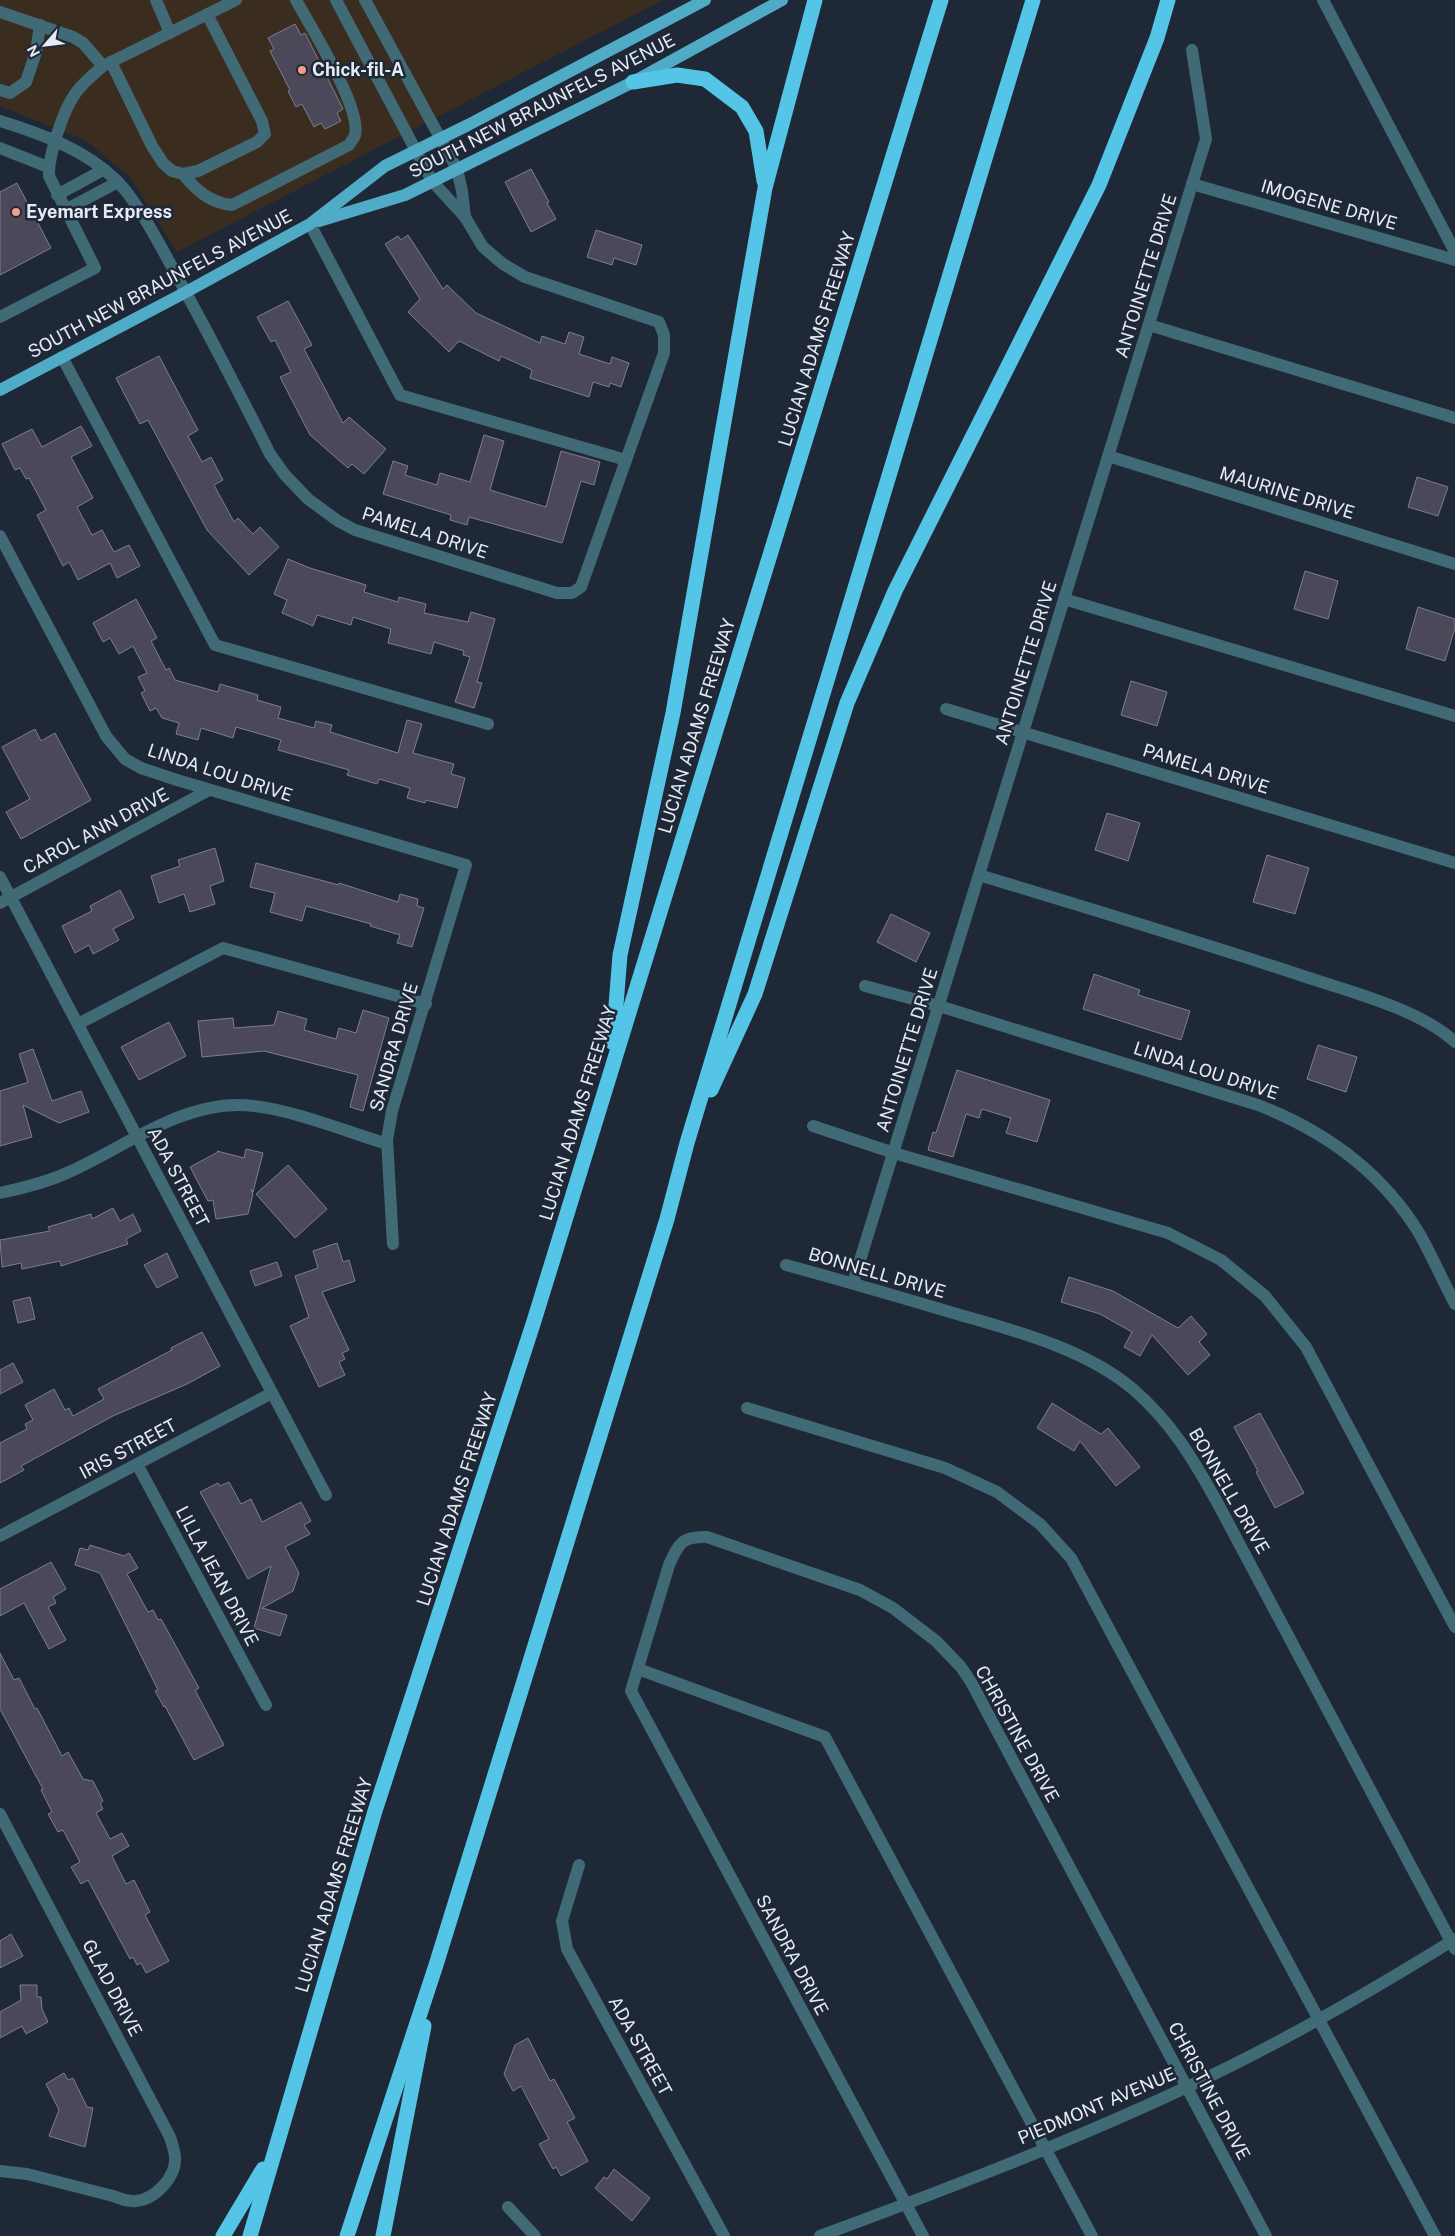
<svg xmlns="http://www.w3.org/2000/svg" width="1455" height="2236" font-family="'Public Sans',sans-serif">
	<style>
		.commercial { fill: #3a2c1f }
		.building { fill: #4b4859; stroke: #7f7d90 }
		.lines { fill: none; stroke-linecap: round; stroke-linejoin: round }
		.minor { stroke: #416a77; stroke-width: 12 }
		.major { stroke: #50abc6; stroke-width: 12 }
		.highway { stroke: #54c5e6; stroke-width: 15 }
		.poi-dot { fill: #f49e87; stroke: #1f2836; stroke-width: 2 }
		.labels { text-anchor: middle; stroke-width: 5; stroke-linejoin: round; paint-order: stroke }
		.poi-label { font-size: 18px; font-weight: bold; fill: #e5ebf4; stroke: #1f2836; text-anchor: start }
		.street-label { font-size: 18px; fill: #e5ebf4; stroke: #1f2836 }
	</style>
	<rect width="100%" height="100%" fill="#1f2836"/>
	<path class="commercial" d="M0 0H663L177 252 130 177 85 140 0 106Z"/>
	<g class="building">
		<path d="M295 24 301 35 305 33 343 109 337 113 341 121 325 129 321 123 314 127 302 104 296 107 288 91 290 90 270 51 274 49 268 38Z"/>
		<path d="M531 169 549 202 547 203 556 219 531 232 505 182Z"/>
		<path d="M17 183 51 248 0 275V192Z"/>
		<path d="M596 230 642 245 636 265 614 258 612 265 587 257Z"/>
		<path d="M408 235 443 289 447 285 476 313 540 343 542 336 565 344 569 332 584 337 579 354 610 364 612 357 629 363 621 387 610 383 609 387 593 382 589 397 530 378 532 370 501 356 499 361 459 341 449 352 408 312 420 299 385 244 398 236 401 240Z"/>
		<path d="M288 301 312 345 304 349 343 423 349 417 386 449 364 474 352 464 348 468 310 435 280 377 291 372 275 340 271 342 257 317Z"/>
		<path d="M159 356 198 430 188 436 202 462 211 457 223 480 214 485 234 522 238 518 253 534 260 527 279 547 249 575 207 530 148 420 140 424 116 378Z"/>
		<path d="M81 426 92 446 71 457 93 498 77 507 92 535 102 530 114 552 129 545 140 566 117 578 110 563 78 580 69 562 63 566 37 515 46 510 29 478 26 479 20 468 15 470 2 444 32 429 42 447Z"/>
		<path d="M484 435 504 441 490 490 546 507 561 451 600 462 594 485 581 481 562 543 469 517 467 525 450 520 451 515 383 494 393 461 408 466 405 475 437 485 440 473 470 482Z"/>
		<path d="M1417 477 1448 487 1438 516 1408 507Z"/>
		<path d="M288 559 310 568 366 585 364 592 398 602 399 597 426 604 424 613 468 622 471 612 495 619 477 682 482 683 474 708 455 702 470 657 463 655 464 651 434 642 431 654 388 643 391 629 353 617 351 625 317 615 313 626 282 613 287 600 274 594Z"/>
		<path d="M1305 571 1338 581 1328 619 1294 609Z"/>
		<path d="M136 599 157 638 151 641 166 670 169 668 175 680 218 692 220 684 258 695 257 700 281 707 278 718 314 728 316 721 332 725 330 732 398 753 407 720 422 724 413 753 454 764 451 774 465 778 457 808 426 800 425 803 407 798 410 788 379 779 377 784 347 775 349 770 278 750 281 740 236 727 233 738 201 728 198 740 176 734 179 723 162 718 156 708 150 711 141 693 145 691 138 677 147 673 133 646 119 654 110 638 103 642 93 623Z"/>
		<path d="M1418 607 1455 619V628L1445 661 1406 649Z"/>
		<path d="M1131 681 1167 692 1157 726 1121 715Z"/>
		<path d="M35 729 41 741 55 733 91 800 21 839 6 812 30 799 2 747Z"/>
		<path d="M1107 813 1140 823 1128 861 1095 850Z"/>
		<path d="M215 848 224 881 210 886 215 904 190 912 184 894 159 903 151 876 180 866 178 860Z"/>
		<path d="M1267 855 1309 868 1295 914 1253 902Z"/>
		<path d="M256 863 339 885V883L398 902 400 894 418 899 417 906 424 908 412 947 397 943 400 935 370 926 371 924 306 906 302 921 270 912 275 893 250 887Z"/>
		<path d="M120 890 134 918 113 929 119 940 93 954 89 945 75 953 62 926 92 911 90 906Z"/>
		<path d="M891 914 930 933 916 962 877 942Z"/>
		<path d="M1094 974 1140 990 1138 995 1190 1011 1181 1040 1083 1009Z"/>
		<path d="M363 1010 389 1018 363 1111 350 1107 358 1075 264 1051 202 1057 198 1021 233 1018 234 1028 274 1025 278 1011 307 1019 304 1030 336 1039 339 1028 356 1033Z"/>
		<path d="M169 1022 186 1056 139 1080 121 1047Z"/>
		<path d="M1318 1045 1357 1057 1346 1092 1307 1079Z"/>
		<path d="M33 1049 52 1101 81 1091 89 1112 59 1123 23 1105 32 1137 0 1146V1091L26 1083 28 1082 19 1054Z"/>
		<path d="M957 1070 1050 1100 1037 1142 1006 1133 1011 1118 982 1109 979 1118 966 1114 953 1157 928 1150 933 1132 936 1133Z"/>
		<path d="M246 1149 263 1153 253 1192 251 1189 253 1194 248 1214 216 1219 213 1200 208 1201 190 1167 218 1152 217 1151 244 1158Z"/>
		<path d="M288 1165 327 1209 295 1238 256 1194Z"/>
		<path d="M113 1208 120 1221 133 1214 141 1231 126 1239 128 1244 61 1266 60 1261 22 1269 21 1263 2 1267 0 1240 50 1231 48 1227 91 1214 92 1219Z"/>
		<path d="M337 1243 343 1262 349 1260 355 1281 322 1292 349 1350 342 1353 345 1359 339 1362 345 1375 319 1387 290 1326 309 1317 295 1276 318 1268 313 1251Z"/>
		<path d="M167 1253 178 1277 157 1288 144 1265Z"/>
		<path d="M277 1262 282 1276 255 1286 250 1271Z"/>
		<path d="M1069 1277 1113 1291 1178 1328 1191 1316 1207 1334 1199 1342 1210 1355 1188 1375 1152 1335 1140 1356 1124 1347 1132 1332 1100 1314 1061 1302Z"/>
		<path d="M30 1297 35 1319 18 1323 13 1301Z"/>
		<path d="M202 1332 220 1366 187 1384 113 1416 21 1466 24 1470 0 1483V1443L27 1429 25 1424 33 1420 25 1405 54 1389 65 1410 69 1408 73 1416 104 1399 98 1389 172 1350 171 1348Z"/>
		<path d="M13 1363 23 1382 0 1394V1370Z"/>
		<path d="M1052 1403 1101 1434 1108 1428 1140 1467 1116 1486 1080 1441 1074 1451 1037 1428Z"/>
		<path d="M1260 1413 1304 1493 1275 1508 1256 1472 1258 1471 1234 1427Z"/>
		<path d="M229 1482 241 1504 251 1499 262 1522 301 1502 311 1521 304 1525 310 1534 285 1547 299 1573 293 1591 262 1608 287 1615 280 1636 254 1628 271 1566 248 1579 200 1492 218 1483 220 1486Z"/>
		<path d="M90 1545 124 1556 129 1553 138 1568 127 1574 148 1612 153 1610 158 1620 161 1619 199 1688 195 1690 224 1745 194 1760 165 1706 164 1707 155 1691 158 1690 100 1573 75 1565 80 1548 88 1550Z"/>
		<path d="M51 1562 66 1589 53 1597 56 1603 48 1607 66 1640 49 1649 24 1603 0 1616V1589Z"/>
		<path d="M0 1653 14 1680 19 1678 35 1709 37 1708 62 1756 68 1752 83 1779 93 1781 103 1801 100 1803 103 1809 96 1813 110 1839 122 1833 129 1846 112 1856 126 1884 134 1880 150 1912 145 1915 169 1961 146 1973 141 1963 137 1965 133 1957 130 1959 88 1880 81 1884 71 1867 80 1862 63 1830 58 1832 48 1814 52 1812 41 1790 43 1789 0 1709Z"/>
		<path d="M11 1934 23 1956 0 1968V1941Z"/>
		<path d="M20 1985H37V1997H41L42 2009 48 2022 26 2034 22 2026 0 2038V2012L21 2000Z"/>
		<path d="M528 2038 550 2081 554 2079 575 2118 567 2122 588 2161 561 2176 556 2167 553 2169 539 2144 549 2139 521 2086 513 2091 504 2074 515 2045Z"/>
		<path d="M64 2073 68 2080 73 2078 87 2107 93 2108 85 2147 49 2136 59 2110 46 2084Z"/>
		<path d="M614 2169 650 2198 632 2221 595 2188 604 2177 607 2179Z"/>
	</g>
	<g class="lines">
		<g class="minor">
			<path d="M156 0 170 33"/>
			<path d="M365 0 457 169 462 191 465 217"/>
			<path d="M1323 0 1455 252"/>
			<path d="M0 12 73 37 83 43 103 66"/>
			<path d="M111 62 152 146 163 163 172 171 183 174 198 171 257 142 265 134 262 121 207 14"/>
			<path d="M0 90 10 93 26 82 36 52 40 25"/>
			<path d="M0 121C42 134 86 150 117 181 137 201 157 240 171 265 205 327 238 390 270 454L285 475 308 499 338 521 355 530 557 593H572L581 587 664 353V335L659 322 525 277 503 264 483 247 465 217 432 181 336 0"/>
			<path d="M0 148 48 167"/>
			<path d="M183 174C196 190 210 203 232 205L349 145C351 142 354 138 355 135 362 108 310 26 296 0"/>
			<path d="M1192 184 1455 260"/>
			<path d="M57 195 103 170"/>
			<path d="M65 210 118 182"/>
			<path d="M310 224 400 395 626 460"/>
			<path d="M0 317 95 268 49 176C48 156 63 111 75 94 82 83 93 75 103 66L236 0"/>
			<path d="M1149 325 1455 418"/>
			<path d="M62 357 215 645 488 724"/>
			<path d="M1108 456 1455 564"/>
			<path d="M0 536 106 736 125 759 141 768 177 780 466 865 392 1111 387 1140 393 1244"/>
			<path d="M1064 599 1455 716"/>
			<path d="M946 709 1455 863"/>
			<path d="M979 875C1088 908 1198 941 1306 977 1351 992 1421 1010 1455 1042"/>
			<path d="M0 877 326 1495"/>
			<path d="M0 903 209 790"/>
			<path d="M865 986 939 1006 1258 1105C1325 1131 1381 1171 1419 1233 1432 1256 1443 1281 1455 1304"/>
			<path d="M78 1024 223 948 426 1004"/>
			<path d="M813 1126 894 1153 1168 1233 1221 1260 1265 1296 1306 1347 1455 1627"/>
			<path d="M0 1193C23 1188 48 1182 69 1172 123 1148 177 1105 238 1105 280 1105 339 1129 381 1142L387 1140"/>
			<path d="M786 1265C841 1280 896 1296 950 1312 1012 1330 1085 1348 1134 1390 1172 1423 1193 1459 1217 1502L1455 1949"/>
			<path d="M853 1283 1206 139 1192 50"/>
			<path d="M747 1408 945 1468 997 1492 1040 1524 1071 1558 1435 2236"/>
			<path d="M137 1464 266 1705"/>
			<path d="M0 1536 272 1393"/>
			<path d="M638 1669 825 1737 1092 2236"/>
			<path d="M0 1814 170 2137C172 2143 174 2150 175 2156 177 2176 156 2199 136 2201 128 2202 121 2199 113 2196L27 2174 0 2171"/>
			<path d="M579 1865 562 1921 567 1949 724 2236"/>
			<path d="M508 2207 535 2236"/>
			<path d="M820 2236C944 2190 1068 2143 1187 2087 1280 2044 1368 1993 1455 1939"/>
			<path d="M923 2236 631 1691 669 1565C679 1543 682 1536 707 1537L860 1590 893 1608 936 1641 961 1667 971 1682 1266 2236"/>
		</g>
		<g class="major">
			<path d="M319 221 405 195 633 82 782 0"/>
			<path d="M0 390 186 292 310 224 385 166 468 125 705 0"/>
		</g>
		<g class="highway">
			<path d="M633 82 677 75 705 79 742 107 756 131 764 181"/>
			<path d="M613 1043 620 955 673 713 765 188 815 0"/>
			<path d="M711 1090 755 994 847 703 895 591 1099 185 1157 38 1168 0"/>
			<path d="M223 2236 263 2169"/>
			<path d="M250 2236 375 1811 534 1321 941 0"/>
			<path d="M347 2236 436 1965 667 1219 687 1143 1033 0"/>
			<path d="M383 2236 424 2026"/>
		</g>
	</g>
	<g class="poi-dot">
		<circle cx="302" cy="70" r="5"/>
		<circle cx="16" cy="212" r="5"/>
	</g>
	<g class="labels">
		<g class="poi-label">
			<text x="312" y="76">Chick-fil-A</text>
			<text x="26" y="218">Eyemart Express</text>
		</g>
		<g class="street-label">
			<text transform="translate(542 106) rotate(-27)" y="6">SOUTH NEW BRAUNFELS AVENUE</text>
			<text transform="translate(1329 205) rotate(16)" y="6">IMOGENE DRIVE</text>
			<text transform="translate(1146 276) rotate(-73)" y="6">ANTOINETTE DRIVE</text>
			<text transform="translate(160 284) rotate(-28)" y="6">SOUTH NEW BRAUNFELS AVENUE</text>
			<text transform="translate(817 339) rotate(-73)" y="6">LUCIAN ADAMS FREEWAY</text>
			<text transform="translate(1287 493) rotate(17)" y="6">MAURINE DRIVE</text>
			<text transform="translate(425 533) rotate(18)" y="6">PAMELA DRIVE</text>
			<text transform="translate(1026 663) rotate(-73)" y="6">ANTOINETTE DRIVE</text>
			<text transform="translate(697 726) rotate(-73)" y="6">LUCIAN ADAMS FREEWAY</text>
			<text transform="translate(1206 769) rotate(17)" y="6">PAMELA DRIVE</text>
			<text transform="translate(220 773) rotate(18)" y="6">LINDA LOU DRIVE</text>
			<text transform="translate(96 831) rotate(-28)" y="6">CAROL ANN DRIVE</text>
			<text transform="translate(394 1047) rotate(-74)" y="6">SANDRA DRIVE</text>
			<text transform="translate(907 1050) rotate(-73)" y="6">ANTOINETTE DRIVE</text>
			<text transform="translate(1206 1071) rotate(18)" y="6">LINDA LOU DRIVE</text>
			<text transform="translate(578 1113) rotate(-73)" y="6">LUCIAN ADAMS FREEWAY</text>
			<text transform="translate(178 1177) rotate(62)" y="6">ADA STREET</text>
			<text transform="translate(877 1273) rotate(16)" y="6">BONNELL DRIVE</text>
			<text transform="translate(128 1449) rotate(-28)" y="6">IRIS STREET</text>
			<text transform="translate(1229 1491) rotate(60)" y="6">BONNELL DRIVE</text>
			<text transform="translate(457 1499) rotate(-72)" y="6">LUCIAN ADAMS FREEWAY</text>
			<text transform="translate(217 1576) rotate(62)" y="6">LILLA JEAN DRIVE</text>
			<text transform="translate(1017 1734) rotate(61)" y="6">CHRISTINE DRIVE</text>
			<text transform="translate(334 1885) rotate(-73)" y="6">LUCIAN ADAMS FREEWAY</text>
			<text transform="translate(792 1955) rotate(62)" y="6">SANDRA DRIVE</text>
			<text transform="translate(112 1988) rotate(62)" y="6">GLAD DRIVE</text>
			<text transform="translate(640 2046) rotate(61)" y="6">ADA STREET</text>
			<text transform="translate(1209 2091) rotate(62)" y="6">CHRISTINE DRIVE</text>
			<text transform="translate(1097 2106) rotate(-23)" y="6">PIEDMONT AVENUE</text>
		</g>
	</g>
	<g transform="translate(45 45) rotate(242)" stroke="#1f2836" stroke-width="4" paint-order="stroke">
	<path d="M0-4L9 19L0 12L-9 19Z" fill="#e5ebf4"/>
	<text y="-8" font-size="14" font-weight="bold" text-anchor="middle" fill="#e5ebf4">N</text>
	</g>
</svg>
